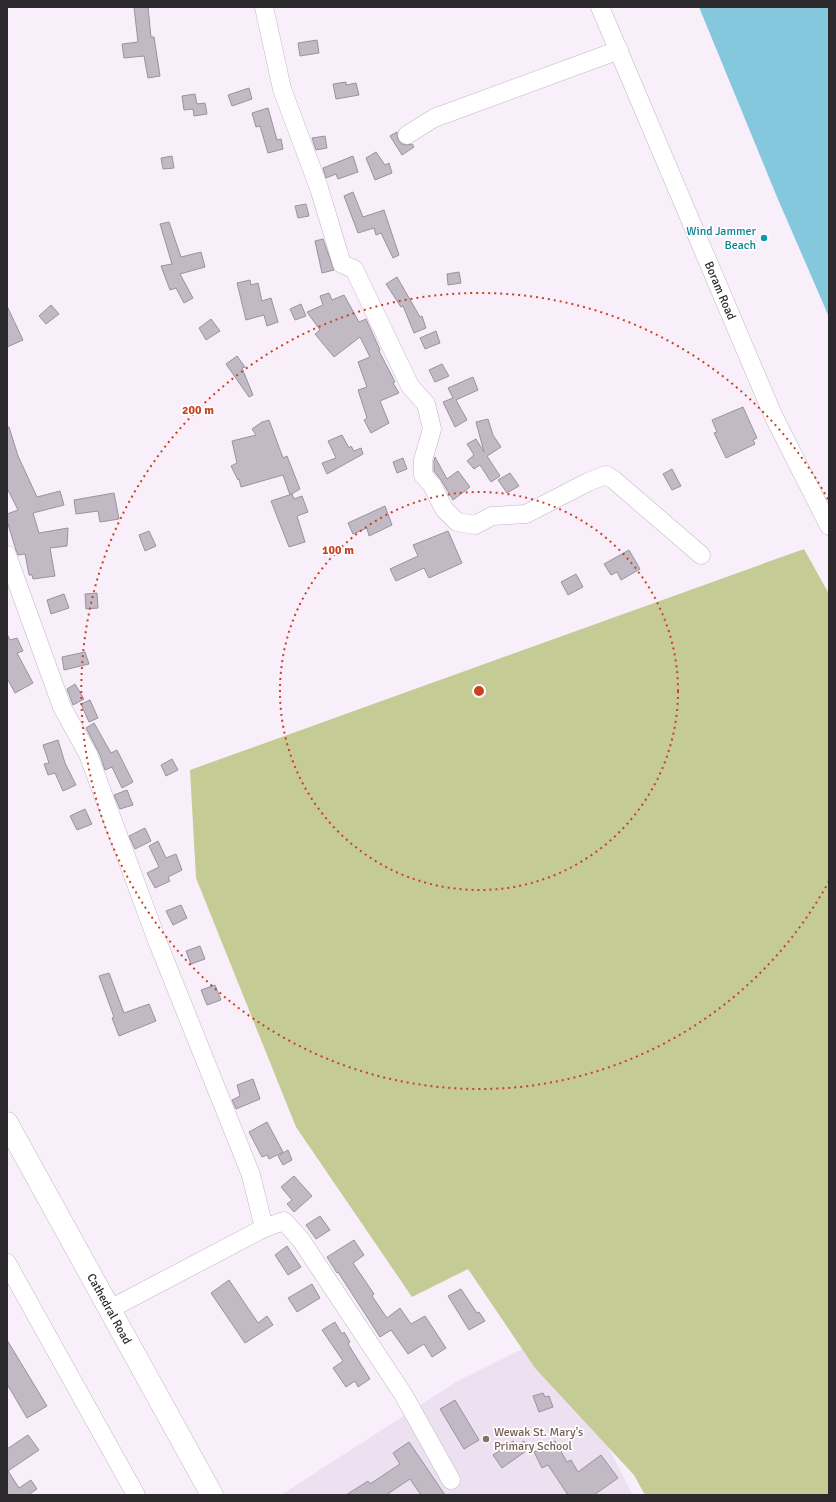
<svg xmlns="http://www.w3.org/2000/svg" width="836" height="1502" font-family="Signika,sans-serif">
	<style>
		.built { fill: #ede0f1 }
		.green { fill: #c4cb95 }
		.water { fill: #85c7dd }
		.building { fill: #c1b9c4; stroke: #9a929c }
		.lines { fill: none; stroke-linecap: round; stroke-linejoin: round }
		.minor-casing { stroke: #bfb7c2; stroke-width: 19 }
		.major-casing { stroke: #bfb7c2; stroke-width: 23 }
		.minor { stroke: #fff; stroke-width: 18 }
		.major { stroke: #fff; stroke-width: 22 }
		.ring { fill: none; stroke: #cb4121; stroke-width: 2; stroke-dasharray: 2 4 }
		.culture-dot { fill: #0f9aa8; stroke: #fff; stroke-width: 1.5 }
		.education-dot { fill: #8d6e63; stroke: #fff; stroke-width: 1.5 }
		.labels { text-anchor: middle; stroke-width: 3.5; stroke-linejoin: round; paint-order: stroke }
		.culture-label { font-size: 12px; fill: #0d838f; stroke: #fff; text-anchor: end }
		.street-label { font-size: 12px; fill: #2d2a2e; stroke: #fff }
		.education-label { font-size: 12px; fill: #785e54; stroke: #fff; text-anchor: start }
		.centre { fill: #cb4121; stroke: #fff; stroke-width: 2 }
		.ring-label { font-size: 12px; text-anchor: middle; font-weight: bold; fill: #cb4121; stroke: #fff; stroke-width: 3.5; stroke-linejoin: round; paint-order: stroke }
	</style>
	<rect width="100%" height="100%" fill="#f8effb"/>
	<path class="built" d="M551 1337 633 1495H281L456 1382 530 1345Z"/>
	<path class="green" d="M804 549 829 594V1495H645L634 1475 535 1368 468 1269 412 1297 296 1127 196 878 190 770Z"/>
	<path class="water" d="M699 7H829V317L777 197Z"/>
	<g class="building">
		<path d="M134 7H148L151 37H154L160 76 148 78 144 56 124 58 122 44 138 42Z"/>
		<path d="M317 40 319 53 300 56 298 43Z"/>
		<path d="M346 82V85L356 83 359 95 336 99 333 84Z"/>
		<path d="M249 88 252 99 232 106 228 95Z"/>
		<path d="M195 94 197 104 205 103 207 114 194 116 193 109 184 110 182 96Z"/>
		<path d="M268 108 277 140 281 139 283 149 268 153 260 126 256 127 252 113Z"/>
		<path d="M397 132 398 140 402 144 407 145 412 144 414 147 402 155 390 136Z"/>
		<path d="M325 136 327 148 316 150 312 138Z"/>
		<path d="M376 152 385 165 389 163 392 173 375 180 366 158Z"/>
		<path d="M172 156 174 168 163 169 161 158Z"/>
		<path d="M353 156 358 172 338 179 336 174 326 178 323 168Z"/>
		<path d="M353 192 363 217 384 210 399 255 393 258 381 233 376 235 374 228 358 233 344 196Z"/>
		<path d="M306 204 309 216 298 218 295 206Z"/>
		<path d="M169 222 181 257 201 252 205 267 180 274 193 298 184 303 176 288 170 290 161 266 172 264 160 224Z"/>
		<path d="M323 239 334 270 322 273 315 241Z"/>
		<path d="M459 272 461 283 448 285 447 274Z"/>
		<path d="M397 277 420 317 422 316 426 328 414 333 403 306 401 307 386 284Z"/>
		<path d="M250 280 251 285 258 283 262 301 271 298 278 322 267 326 264 315 246 320 237 283Z"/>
		<path d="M329 293 332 300 344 295 359 322 366 319 380 350 379 351 395 382 393 383 399 393 380 401 389 423 371 433 364 420 367 418 358 390 367 387 358 362 370 357 360 337 334 357 315 334 320 330 307 312 323 305 320 296Z"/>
		<path d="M301 304 306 316 295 320 290 309Z"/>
		<path d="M51 305 59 314 46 324 39 316Z"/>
		<path d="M7 306 23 340 7 347Z"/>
		<path d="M211 319 220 331 206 340 199 328Z"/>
		<path d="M436 331 440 343 425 349 420 338Z"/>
		<path d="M237 356 245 367 242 368 253 395 249 397 226 364Z"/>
		<path d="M442 364 449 376 435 382 429 370Z"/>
		<path d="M473 377 478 390 456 400 467 420 455 427 443 402 453 398 448 388Z"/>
		<path d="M743 407 757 438 753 440 755 444 726 458 714 433 717 432 712 420Z"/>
		<path d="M488 419 493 435 501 447 487 456 500 476 491 482 480 465 474 469 467 461 474 455 467 444 476 439 484 452 476 422Z"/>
		<path d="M269 420 283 458 287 456 300 489 290 495 283 475 241 487 239 479 238 480 231 466 237 463 232 441 256 435 252 429 262 422Z"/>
		<path d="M7 427H9L18 456 37 497 60 491 64 505 33 513 39 533 68 528 67 546 50 548 55 576 33 579 32 575H29L25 554 18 555 16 550 7 521V514L18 510 7 488Z"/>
		<path d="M342 435 349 448 351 446 354 451 361 448 363 454 327 474 322 463 336 458 328 441Z"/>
		<path d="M435 457 447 479 458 471 470 487 453 500 441 480 434 471V461Z"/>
		<path d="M403 458 407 469 397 473 393 462Z"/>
		<path d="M672 469 681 486 672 490 663 474Z"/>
		<path d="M510 473 519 486 507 493 498 480Z"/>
		<path d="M114 493 119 519 100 522 98 511 76 514 74 500Z"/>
		<path d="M292 494 294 499 302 496 308 512 297 516 305 542 289 547 271 501Z"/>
		<path d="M385 506 392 525 369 536 367 528 353 534 348 523Z"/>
		<path d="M149 531 156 546 145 551 139 535Z"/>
		<path d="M448 531 462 563 429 578 424 568 396 581 390 569 418 556 413 545Z"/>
		<path d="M629 550 640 569 621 580 617 572 611 575 604 564Z"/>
		<path d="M576 574 583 587 568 595 561 582Z"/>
		<path d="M97 593 98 608 86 609 85 594Z"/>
		<path d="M64 594 69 608 51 614 47 600Z"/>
		<path d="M7 634 10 640 17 638 23 651 17 653 33 683 15 693 7 678Z"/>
		<path d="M85 652 89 664 64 670 62 657Z"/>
		<path d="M75 684 84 699 73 705 67 689Z"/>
		<path d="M90 700 98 718 89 722 81 704Z"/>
		<path d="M94 723 111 753 117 750 133 782 122 788 112 767 105 770 100 755 86 728Z"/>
		<path d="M58 740 65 763 76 785 63 791 55 773 48 775 44 764 49 763 43 745Z"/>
		<path d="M172 759 178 770 166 776 161 765Z"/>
		<path d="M127 790 133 805 120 809 114 795Z"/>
		<path d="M85 809 92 824 77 830 70 816Z"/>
		<path d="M145 828 151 841 135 849 129 836Z"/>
		<path d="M158 841 166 858 176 854 182 870 168 877 170 881 155 888 147 873 159 867 149 846Z"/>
		<path d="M181 905 187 918 173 925 166 911Z"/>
		<path d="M200 946 205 959 191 964 186 951Z"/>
		<path d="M109 973 124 1013 149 1004 156 1021 119 1036 112 1018 114 1017 99 976Z"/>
		<path d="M215 985 221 1000 207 1005 201 990Z"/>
		<path d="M253 1079 260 1099 236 1109 232 1100 240 1096 237 1085Z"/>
		<path d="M267 1122 283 1152 269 1159 267 1155 262 1157 249 1132Z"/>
		<path d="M288 1150 292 1160 283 1165 278 1156Z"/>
		<path d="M294 1176 312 1196 294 1212 287 1204 292 1200 281 1187Z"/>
		<path d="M320 1216 330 1230 316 1239 306 1225Z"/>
		<path d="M354 1240 364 1255 353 1263 374 1294 372 1296 387 1318 400 1308 411 1324 425 1316 446 1348 432 1357 424 1344 408 1354 391 1330 380 1337 338 1272 337 1273 327 1257Z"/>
		<path d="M287 1246 301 1267 288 1275 275 1255Z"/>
		<path d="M229 1280 258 1323 267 1316 273 1325 245 1343 211 1293Z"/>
		<path d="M312 1284 320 1298 297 1312 288 1298Z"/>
		<path d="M461 1289 477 1313 479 1312 485 1321 469 1330 448 1296Z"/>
		<path d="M335 1322 342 1334 344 1332 350 1342 348 1344 370 1379 358 1387 355 1381 346 1387 333 1368 343 1361 322 1330Z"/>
		<path d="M7 1340 47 1406 27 1418 7 1384Z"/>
		<path d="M543 1393 545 1397 549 1396 553 1407 539 1412 533 1396Z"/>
		<path d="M455 1400 479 1440 464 1449 440 1409Z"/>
		<path d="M28 1435 39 1450 8 1471 19 1488 31 1480 37 1489 28 1495H7V1449Z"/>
		<path d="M513 1441 516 1446 524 1441 529 1449 502 1468 493 1455Z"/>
		<path d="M555 1441 567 1462 571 1460 578 1472 601 1455 618 1478 594 1495H568L548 1465 542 1468 534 1452Z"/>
		<path d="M409 1442 445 1495H421L410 1479 386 1495H346L368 1481 370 1484 400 1464 393 1453Z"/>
	</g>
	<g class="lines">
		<g class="minor-casing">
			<g id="minor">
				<path d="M264 7 282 89 319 188 342 264 354 269 410 386 426 404 432 429 423 460V475L432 485 444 509 457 522 475 525 492 516 526 514 588 482 606 475 614 480 701 555"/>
				<path id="s1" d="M600 7 773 415 829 526"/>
				<path d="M407 135 434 118 619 50"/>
				<path d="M7 555 62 707 88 754 158 943 251 1175 264 1228 110 1309"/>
				<path d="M264 1228 284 1221 301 1240 403 1394 451 1480"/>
				<path d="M7 1263 136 1495"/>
			</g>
		</g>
		<g class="major-casing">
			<g id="major">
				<path id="s2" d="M7 1123 212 1495"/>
			</g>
		</g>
		<use href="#minor" class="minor"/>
		<use href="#major" class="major"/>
	</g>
	<g class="ring">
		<circle cx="479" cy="691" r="199"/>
		<path d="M829 881A398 398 0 1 1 829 501"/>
	</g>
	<circle class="culture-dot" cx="764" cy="238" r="4"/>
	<circle class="education-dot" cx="486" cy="1439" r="4"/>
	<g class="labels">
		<g class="culture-label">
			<text x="756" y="235">Wind Jammer<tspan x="756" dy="14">Beach</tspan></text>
		</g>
		<g class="street-label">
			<text dy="4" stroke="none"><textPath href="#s1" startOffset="308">Boram Road</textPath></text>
			<text dy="4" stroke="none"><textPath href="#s2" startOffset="212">Cathedral Road</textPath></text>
		</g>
		<g class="education-label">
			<text x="494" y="1436">Wewak St. Mary's<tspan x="494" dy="14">Primary School</tspan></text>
		</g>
	</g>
	<circle cx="479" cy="691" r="6" class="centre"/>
	<g class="ring-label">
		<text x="198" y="414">200 m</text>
		<text x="338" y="554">100 m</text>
	</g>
	<rect width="836" height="1502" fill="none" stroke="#2d2a2e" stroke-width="16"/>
</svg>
